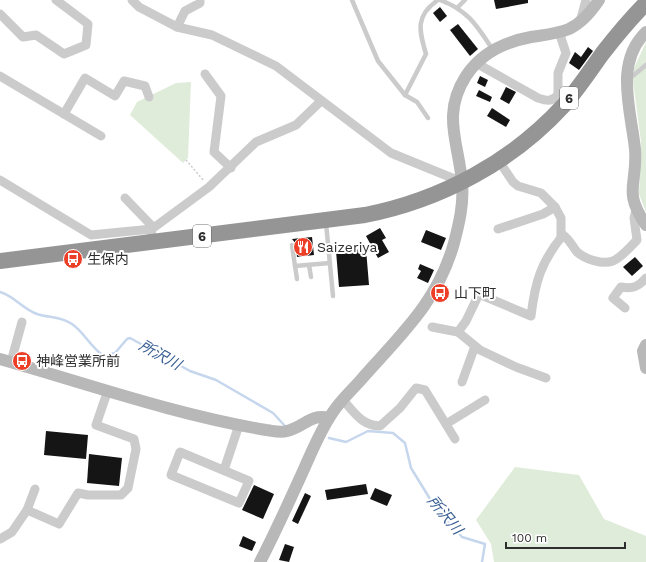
<svg xmlns="http://www.w3.org/2000/svg" width="646" height="562" font-family="'Work Sans','Noto Sans JP',sans-serif">
	<style>
		.green { fill: #e0ecda }
		.lines { fill: none; stroke-linecap: round; stroke-linejoin: round }
		.stream { stroke: #c5d6ed; stroke-width: 2.5 }
		.building { fill: #151515 }
		.path { stroke: #cbcbcb; stroke-width: 1.5; stroke-dasharray: 2 2; stroke-linecap: butt }
		.lane { stroke: #cbcbcb; stroke-width: 4.5 }
		.street { stroke: #cbcbcb; stroke-width: 9 }
		.secondary { stroke: #b8b8b8; stroke-width: 12 }
		.highway { stroke: #959595; stroke-width: 16 }
		.labels { text-anchor: middle; stroke-width: 4; stroke-linejoin: round; paint-order: stroke }
		.shield { fill: #fff; stroke: #6d6d6d; stroke-width: 1 }
		.shield-label { font-size: 13px; font-weight: bold; fill: #2e2e2e }
		.poi-label { font-size: 14px; fill: #2e2e2e; stroke: #fff; text-anchor: start }
		.water-label { font-size: 15px; font-style: italic; fill: #385e93; stroke: #fff }
	</style>
	<rect width="100%" height="100%" fill="#fff"/>
	<g class="green">
		<path d="M646 42V212L639 194 641 142 633 81 634 68Z"/>
		<path d="M191 82 188 158 183 163 130 115 137 102 176 83Z"/>
		<path d="M515 467 579 475 604 519 646 536V562H494L491 544 476 520Z"/>
	</g>
	<g class="lines">
		<g class="stream">
			<path d="M0 292C14 296 23 309 37 314 49 318 60 316 72 324 84 332 91 348 104 356L115 353 127 339 130 338 190 371 216 380 273 413 285 426"/>
			<path d="M329 438 346 442 368 431 393 433 405 443 411 468 435 507 462 537 485 544 482 562"/>
		</g>
	</g>
	<g class="building">
		<path d="M494 0H528V3L496 9Z"/>
		<path d="M440 7 447 16 440 22 433 13Z"/>
		<path d="M458 24 478 49 470 56 450 30Z"/>
		<path d="M588 47 593 51 579 70 569 63 575 52 581 57Z"/>
		<path d="M480 76 488 80 485 87 477 83Z"/>
		<path d="M506 87 516 92 509 104 500 99Z"/>
		<path d="M479 90 492 97 490 102 476 96Z"/>
		<path d="M492 108 510 120 506 127 487 116Z"/>
		<path d="M380 228 386 238 382 240 389 252 378 258 366 236Z"/>
		<path d="M426 230 446 238 441 250 421 242Z"/>
		<path d="M312 237 314 255 297 257 296 244 292 239Z"/>
		<path d="M366 249 369 285 339 287 336 251Z"/>
		<path d="M635 257 643 266 632 276 623 267Z"/>
		<path d="M420 264 434 270 428 283 417 278 421 271 418 269Z"/>
		<path d="M46 431 88 435 86 459 44 455Z"/>
		<path d="M89 454 122 458 119 486 87 483Z"/>
		<path d="M366 484 368 494 327 500 325 490Z"/>
		<path d="M254 485 274 494 263 519 242 510Z"/>
		<path d="M375 488 392 495 387 506 370 499Z"/>
		<path d="M305 493 311 496 298 524 292 521Z"/>
		<path d="M243 536 256 542 252 551 239 546Z"/>
		<path d="M285 544 294 547 289 562 279 560Z"/>
	</g>
	<g class="lines">
		<path class="path" d="M186 160 204 181"/>
		<g class="lane">
			<path d="M352 0 378 61 405 95"/>
			<path d="M440 0C469 11 477 26 493 50"/>
			<path d="M457 8 465 0"/>
			<path d="M629 79 646 65"/>
			<path d="M428 118 417 102 405 95 426 54C419 30 415 16 438 0"/>
			<path d="M326 223 333 296"/>
			<path d="M292 245 295 266 330 263"/>
			<path d="M309 265 311 277"/>
			<path d="M295 266 297 279"/>
		</g>
		<g class="street">
			<path d="M132 0 139 7 177 27 212 35 276 66 391 153 462 182"/>
			<path d="M0 14 23 37 36 35 64 54 86 45 88 24 56 0"/>
			<path d="M580 22 586 0"/>
			<path d="M177 27 185 11 200 3V0"/>
			<path d="M476 63 538 98C547 101 551 102 558 95V73L566 53 559 32"/>
			<path d="M205 74 221 96 214 152 231 168"/>
			<path d="M0 76 101 136"/>
			<path d="M64 114 85 78 115 96 124 81 145 86 149 97"/>
			<path d="M499 161 513 182 518 186 541 193 555 207 561 218V237"/>
			<path d="M0 180 91 235 152 229 151 225 125 198"/>
			<path d="M498 229 543 214 555 207"/>
			<path d="M150 242 152 229 209 187 256 142 296 125 321 101"/>
			<path d="M625 308 613 298 621 287C633 289 638 287 646 278"/>
			<path d="M432 327 458 332 466 321 479 294 531 316C535 282 541 262 563 235 570 240 572 246 577 252 585 259 602 265 613 261 622 257 630 247 637 240L634 218 636 210"/>
			<path d="M458 332 480 350 516 367 546 378"/>
			<path d="M11 362 22 322"/>
			<path d="M462 382 475 346"/>
			<path d="M343 400C355 413 361 425 380 426L400 408 416 388 425 390 455 439"/>
			<path d="M446 424 485 400"/>
			<path d="M180 452 249 481 239 503 171 475Z"/>
			<path d="M224 470 239 425"/>
			<path d="M27 510 35 489"/>
			<path d="M0 539 12 532 27 510 59 524 78 493 88 495H121L128 488 136 449 134 439 96 425 108 390"/>
		</g>
		<g class="secondary">
			<path d="M646 32C614 63 631 110 635 149 638 185 622 190 646 225"/>
			<path d="M646 345 643 351 646 368"/>
			<path d="M0 359C88 384 176 415 266 430 274 431 280 433 287 431 304 427 311 413 329 418"/>
			<path d="M260 562C276 531 290 500 304 469 313 449 321 429 333 412 340 401 350 392 359 382 399 336 437 304 454 243 459 224 464 203 462 183 459 143 441 115 466 76 481 53 504 42 531 37 543 35 557 34 569 29 582 23 591 12 599 0"/>
		</g>
		<path class="highway" d="M0 261 365 215C441 200 512 162 564 105 578 89 590 71 602 54 616 36 630 19 646 3"/>
	</g>
	<defs>
		<g id="restaurant-disc" transform="scale(1)"><circle r="9.5" fill="#ed3f27" stroke="#fff"/><path d="M-5-6h1v4h1v-4h1v4h1v-4h1v5L-1.5 .5V6h-2V.5L-5-1ZM5-6V6H3V1.5H1.5Q1.5-4 5-6Z" fill="#fff"/></g>
		<g id="bus-disc" transform="scale(1)"><circle r="9.5" fill="#ed3f27" stroke="#fff"/><path d="M-5-6H5V4H4V6H2V4H-2V6H-4V4H-5ZM-3.5-4V0h7V-4ZM-3.5 1.2v1.5H-2V1.2ZM2 1.2v1.5H3.5V1.2Z" fill="#fff"/></g>
	</defs>
	<g fill-rule="evenodd">
		<use href="#restaurant-disc" x="303" y="247"/>
		<use href="#bus-disc" x="73" y="259"/>
		<use href="#bus-disc" x="440" y="293"/>
		<use href="#bus-disc" x="22" y="361"/>
	</g>
	<g class="labels">
		<g class="shield">
			<rect x="560" y="87" width="18" height="22" rx="3"/>
			<rect x="193" y="225" width="18" height="22" rx="3"/>
		</g>
		<g class="shield-label">
			<text x="569" y="103">6</text>
			<text x="202" y="241">6</text>
		</g>
		<g class="poi-label">
			<text x="317" y="252">Saizeriya</text>
			<text x="87" y="264">生保内</text>
			<text x="454" y="298">山下町</text>
			<text x="36" y="366">神峰営業所前</text>
		</g>
		<g class="water-label">
			<text transform="translate(160 355) rotate(29)" y="5">所沢川</text>
			<text transform="translate(445 515) rotate(50)" y="5">所沢川</text>
		</g>
	</g>
	<path d="M506 542v6h119v-6" fill="none" stroke="#2e2e2e" stroke-width="2"/>
	<text x="512" y="542" font-size="12" fill="#2e2e2e" stroke="#ffffff" stroke-width="3" paint-order="stroke">100 m</text>
</svg>
